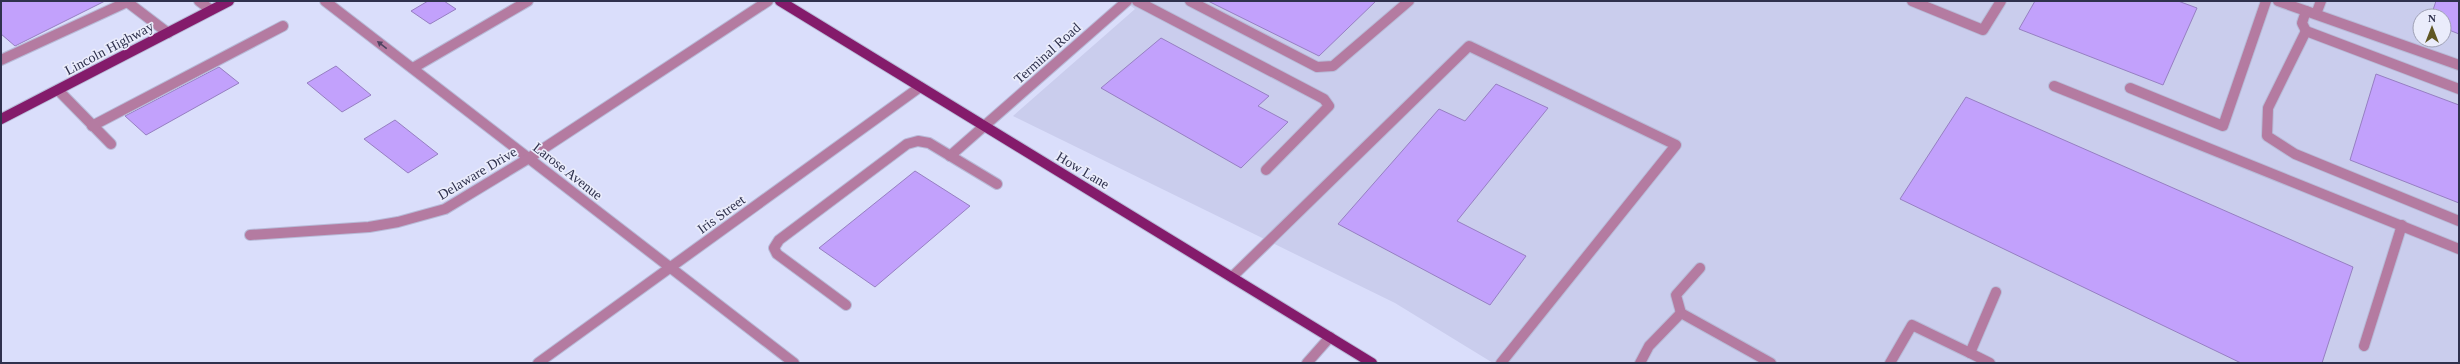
<svg xmlns="http://www.w3.org/2000/svg" width="2460" height="364" font-family="Georgia,serif">
	<style>
		.built { fill: #cacded; fill-rule: evenodd }
		.building { fill: #c2a1fc; stroke: #967fc2 }
		.lines { fill: none; stroke-linecap: round; stroke-linejoin: round }
		.minor-casing { stroke: #b8bbd8; stroke-width: 12 }
		.major-casing { stroke: #b8bbd8; stroke-width: 12 }
		.minor { stroke: #b47ba1; stroke-width: 10 }
		.major { stroke: #841b6b; stroke-width: 10 }
		.oneway { fill: #504462 }
		.labels { text-anchor: middle; stroke-width: 3.5; stroke-linejoin: round; paint-order: stroke }
		.street-label { font-size: 14px; fill: #2f314d; stroke: #eaecfb }
	</style>
	<rect width="100%" height="100%" fill="#dadefb"/>
	<path class="built" d="M1124 1H2459V363H1493L1395 303 1013 116 1135 9ZM2420 16H2444V40H2420Z"/>
	<g class="building">
		<path d="M1 1H105L15 46 1 34Z"/>
		<path d="M428 1H444L456 9 430 24 411 11Z"/>
		<path d="M1208 1H1376L1319 56Z"/>
		<path d="M2035 1H2178L2197 8 2163 85 2019 29Z"/>
		<path d="M2436 1H2459V34L2444 28V16H2431Z"/>
		<path d="M1161 38 1269 96 1258 106 1288 122 1241 168 1101 88Z"/>
		<path d="M336 66 371 95 342 112 307 83Z"/>
		<path d="M219 67 239 83 146 135 125 116Z"/>
		<path d="M2376 74 2459 105V203L2350 160Z"/>
		<path d="M1496 84 1548 108 1457 221 1526 256 1490 305 1338 224 1439 109 1465 121Z"/>
		<path d="M1966 97 2353 267 2322 363H2241L1900 199Z"/>
		<path d="M395 120 438 154 408 173 364 139Z"/>
		<path d="M915 171 970 206 875 287 819 248Z"/>
	</g>
	<g class="lines">
		<g class="minor-casing">
			<g id="minor">
				<path d="M126 1 168 33"/>
				<path d="M199 1 211 10"/>
				<path d="M325 1 794 363"/>
				<path d="M1137 1 1324 99 1329 106 1266 170"/>
				<path d="M1190 1 1317 67 1333 66 1409 1"/>
				<path d="M1912 1 1983 30 2001 1"/>
				<path d="M2278 1 2459 65"/>
				<path d="M2306 11 2302 23 2306 31"/>
				<path d="M2316 14 2321 1"/>
				<path d="M1 60 127 2"/>
				<path d="M413 68 528 1"/>
				<path d="M2054 86 2459 249"/>
				<path d="M2130 88 2223 126 2266 1"/>
				<path d="M2459 89 2306 31 2268 108 2267 136 2295 154 2459 221"/>
				<path d="M58 90 111 144"/>
				<path d="M92 126 283 26"/>
				<path d="M950 156 1127 1"/>
				<path d="M250 235 369 227 398 222 445 209 529 158 768 1"/>
				<path d="M1232 277 1469 46 1676 145 1501 363"/>
				<path d="M846 305 777 254 774 248 779 240 907 144 918 141 929 143 997 184"/>
				<path d="M1681 313 1676 295 1700 268"/>
				<path d="M2364 346 2402 225"/>
				<path d="M1970 353 1990 363"/>
				<path d="M538 363 920 87"/>
				<path d="M1307 363 1330 337"/>
				<path d="M1640 363 1649 346 1681 313 1771 363"/>
				<path d="M1890 363 1912 325 1970 353 1996 292"/>
			</g>
		</g>
		<g class="major-casing">
			<g id="major">
				<path d="M780 1 1372 363"/>
				<path d="M1 119 229 1"/>
			</g>
		</g>
		<use href="#minor" class="minor"/>
		<use href="#major" class="major"/>
	</g>
	<defs><path id="oneway-solid" d="M-6-.8H1V-3.2L6.5 0L1 3.2V.8H-6Z"/></defs>
	<use class="oneway" href="#oneway-solid" transform="translate(382 45) rotate(-142)"/>
	<g class="labels">
		<g class="street-label">
			<text transform="translate(109 48) rotate(-28)" y="5">Lincoln Highway</text>
			<text transform="translate(1047 53) rotate(-42)" y="5">Terminal Road</text>
			<text transform="translate(1083 170) rotate(31)" y="5">How Lane</text>
			<text transform="translate(568 171) rotate(38)" y="5">Larose Avenue</text>
			<text transform="translate(477 173) rotate(-31)" y="5">Delaware Drive</text>
			<text transform="translate(721 214) rotate(-36)" y="5">Iris Street</text>
		</g>
	</g>
	<rect width="2460" height="364" fill="none" stroke="#2f314d" stroke-width="4"/>
	<g transform="translate(2432 28)"><circle r="19" fill="#eaecfb" stroke="#9fa1b5"/>
	<path d="M0-3L7 15L0 10L-7 15Z" fill="#605723"/>
	<text y="-6" font-size="11" font-weight="bold" text-anchor="middle" fill="#2f314d">N</text>
	</g>
</svg>
